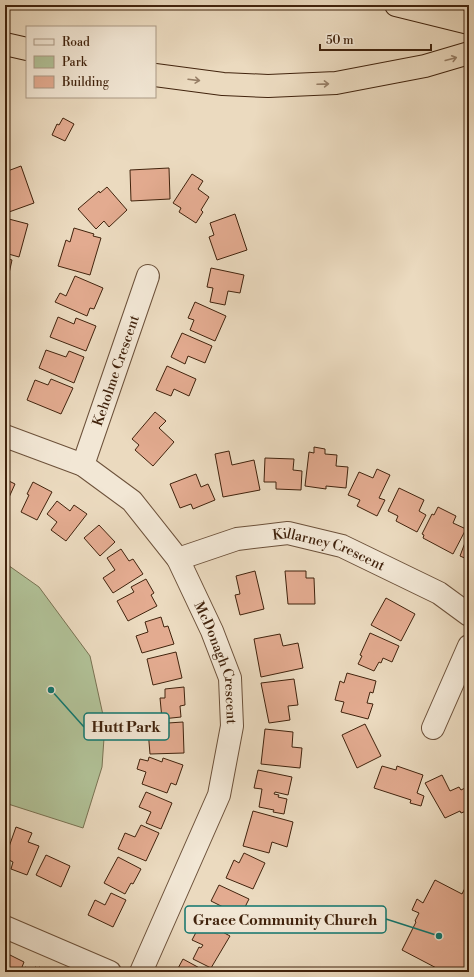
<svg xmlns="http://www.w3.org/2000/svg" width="474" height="977" font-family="'Libre Bodoni',serif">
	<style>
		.green { fill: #b1c197; stroke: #797252 }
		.building { fill: #e3ab90; stroke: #41230d }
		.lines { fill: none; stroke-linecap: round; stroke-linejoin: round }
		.minor-casing { stroke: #6c513a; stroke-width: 24 }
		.highway-casing { stroke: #41230d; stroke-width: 24 }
		.minor { stroke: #f2e7d5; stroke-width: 22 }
		.highway { stroke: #ebdabf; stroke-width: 22 }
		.oneway { stroke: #967e66 }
		.labels { text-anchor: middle; stroke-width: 4; stroke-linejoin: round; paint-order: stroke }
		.street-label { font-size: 14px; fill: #41230d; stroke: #f2e7d5 }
		.leader { fill: none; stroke: #0f766e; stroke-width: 1.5 }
		.callout-dot { fill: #0f766e; stroke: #f2e7d5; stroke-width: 1.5 }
		.callout { fill: #f2e7d5; stroke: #0f766e; stroke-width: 1.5 }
		.callout-label { font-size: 15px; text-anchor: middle; font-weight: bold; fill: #41230d }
	</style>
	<rect width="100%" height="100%" fill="#ebdabf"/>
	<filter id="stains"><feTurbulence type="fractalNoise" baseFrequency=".005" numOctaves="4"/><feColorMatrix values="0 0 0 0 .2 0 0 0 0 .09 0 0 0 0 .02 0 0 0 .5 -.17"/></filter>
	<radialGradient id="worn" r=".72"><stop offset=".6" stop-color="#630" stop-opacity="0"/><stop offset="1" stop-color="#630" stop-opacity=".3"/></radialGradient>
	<path class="green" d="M5 563 39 587 90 656 105 724 102 767 83 828 5 803Z"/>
	<g class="building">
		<path d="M63 118 74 124 65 141 52 135 57 124 59 125Z"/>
		<path d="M21 166 34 203 9 212 7 208 5 209V172Z"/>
		<path d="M169 168 170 199 131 201 130 170Z"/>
		<path d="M192 174 203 181 198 189 209 197 201 210 203 212 196 223 179 212 181 208 173 203Z"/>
		<path d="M107 187 127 210 109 227 104 221 96 229 78 209 99 191 100 193Z"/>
		<path d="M235 214 247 250 217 260 209 237 214 235 210 223Z"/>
		<path d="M5 218 28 224 19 257 5 253Z"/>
		<path d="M74 228 94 234 93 236 101 238 90 275 58 266 66 240 70 242Z"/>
		<path d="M5 258 12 260 6 287H5Z"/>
		<path d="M211 268 244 275 240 293 228 291 225 305 210 302 213 288 207 287Z"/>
		<path d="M75 276 103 288 94 309 90 308 87 316 55 302 60 293 66 296Z"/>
		<path d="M195 302 226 316 215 341 190 330 194 320 188 318Z"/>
		<path d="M58 317 74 324 76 318 96 326 86 351 50 337Z"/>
		<path d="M182 333 212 346 205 363 188 356 185 364 171 357Z"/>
		<path d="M46 350 66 357 69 351 84 357 74 383 39 368Z"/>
		<path d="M167 366 196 379 189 396 174 389 171 396 156 390Z"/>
		<path d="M51 379 73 388 61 414 27 400 35 380 48 385Z"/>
		<path d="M155 412 166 421 159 428 174 442 153 466 135 450 139 445 132 439Z"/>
		<path d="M314 447 325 449V454L337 455 336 466 348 467 346 488 326 486V489L305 486 309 452 314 453Z"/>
		<path d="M229 451 232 465 254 460 260 490 223 497 215 454Z"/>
		<path d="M265 458 294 459 293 470 302 471 301 490 276 489V482H264Z"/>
		<path d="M377 469 390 475 379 498 385 500 377 516 357 506 360 500 348 495 359 472 373 478Z"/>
		<path d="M196 474 201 487 208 484 215 500 193 509 191 504 180 508 170 484Z"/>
		<path d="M5 479 15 484 6 504H5Z"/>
		<path d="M33 482 52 492 37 520 21 512 29 495 27 494Z"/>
		<path d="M399 488 424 500 419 511 426 515 417 532 396 521 398 516 388 511Z"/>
		<path d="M57 501 70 511 74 505 87 514 66 541 51 530 57 522 47 514Z"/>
		<path d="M438 507 456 516 453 523 466 529 453 554 423 538 424 535 422 534 432 514 434 515Z"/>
		<path d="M99 525 115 542 100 556 84 538Z"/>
		<path d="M469 532V560L460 556Z"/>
		<path d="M121 549 129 561 133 559 143 574 113 593 103 578 115 570 107 558Z"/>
		<path d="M255 571 264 609 240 615 235 595 240 594 236 576Z"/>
		<path d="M285 571H306V578H314L315 604H288Z"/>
		<path d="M146 579 154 593 151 595 157 606 128 621 117 601 134 592 131 587Z"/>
		<path d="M386 598 415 614 401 641 371 625Z"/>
		<path d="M161 617 164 627 168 626 174 644 142 653 136 636 148 632 145 622Z"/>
		<path d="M370 633 399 646 392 662 383 658 381 663 379 662 374 671 358 664 362 656 360 655Z"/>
		<path d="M280 634 283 646 298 643 303 668 261 677 254 639Z"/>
		<path d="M176 652 182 678 153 685 147 659Z"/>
		<path d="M347 673 376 681 373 693 370 692 367 703 373 704 368 719 341 712 344 702 335 700 340 681 344 683Z"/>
		<path d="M294 679 298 705 288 706 290 720 269 723 261 683Z"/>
		<path d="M184 687 185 705 180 706 181 717 162 719 160 698H165V689Z"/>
		<path d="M183 722 184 753 150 754 148 730 168 729V723Z"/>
		<path d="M365 724 381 756 357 768 342 735Z"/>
		<path d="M265 729 293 732 292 747 302 748 300 768 261 764Z"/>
		<path d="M149 757 162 762 163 758 183 765 176 785 171 783 167 793 142 784 146 772 137 769 140 759 148 761Z"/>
		<path d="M382 766 396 770 397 766 423 775 417 793 424 796 421 806 410 803 411 800 374 788Z"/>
		<path d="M258 770 292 777 288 795 275 792 274 794 279 795 278 797 287 799 284 814 273 812 274 810 259 807 262 789 254 788Z"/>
		<path d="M442 775 450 791 459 787 461 790 469 786V810L461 813 460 811 445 818 425 783Z"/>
		<path d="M146 792 172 803 161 829 146 823 151 812 139 807Z"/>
		<path d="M253 811 293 822 287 847 272 842 269 853 243 846Z"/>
		<path d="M141 825 159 833 146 861 118 849 125 833 135 837Z"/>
		<path d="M16 827 32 833 28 842 39 846 27 875 11 869 13 862 5 858Z"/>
		<path d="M244 853 265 863 253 889 226 878 234 860 239 863Z"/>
		<path d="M46 855 70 866 61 887 36 875Z"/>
		<path d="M118 857 141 869 133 884 131 883 125 894 104 883Z"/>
		<path d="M435 880 462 894 467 884 469 886V972H444L402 950 416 922 415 921 419 913 412 910 417 899 423 903Z"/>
		<path d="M219 885 249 899 233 931 216 923 223 907 211 901Z"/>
		<path d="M111 893 126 900 113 927 88 915 95 900 105 905Z"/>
		<path d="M202 921 230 936 211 968 193 959 199 947 201 948 203 945 192 940Z"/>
		<path d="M8 954 24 962 20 972H5V956Z"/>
		<path d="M183 959 205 971V972H176Z"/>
		<path d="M25 967 33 971 35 967 38 968 39 967 50 972H23Z"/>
	</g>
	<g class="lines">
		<g class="minor-casing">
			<g id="minor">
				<path id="s1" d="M5 436 83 465 132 501 178 559 212 631 230 678 232 726 219 795 141 972"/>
				<path id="s2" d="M83 465 148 276"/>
				<path id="s3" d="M178 559 237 539 288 533 342 546 439 593 469 615"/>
				<path d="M433 728 469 646"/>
				<path d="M5 927 110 972"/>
			</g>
		</g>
		<g class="highway-casing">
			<g id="highway">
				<path d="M396 5 469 23"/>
				<path d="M5 44 27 49"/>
				<path d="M155 75 223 84 268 86 336 83 425 66 469 53"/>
			</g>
		</g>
		<use href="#minor" class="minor"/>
		<use href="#highway" class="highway"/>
	</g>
	<defs><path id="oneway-shaft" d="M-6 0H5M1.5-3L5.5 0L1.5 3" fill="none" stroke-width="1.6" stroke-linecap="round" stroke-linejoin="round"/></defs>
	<g class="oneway">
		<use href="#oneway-shaft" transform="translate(451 59) rotate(-15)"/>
		<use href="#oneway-shaft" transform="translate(194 80) rotate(7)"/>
		<use href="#oneway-shaft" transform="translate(323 84) rotate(-2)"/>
	</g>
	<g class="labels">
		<g class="street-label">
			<text dy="5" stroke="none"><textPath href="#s2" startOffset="100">Keholme Crescent</textPath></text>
			<text dy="5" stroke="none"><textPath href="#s3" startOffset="157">Killarney Crescent</textPath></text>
			<text dy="5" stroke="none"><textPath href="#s1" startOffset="330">McDonagh Crescent</textPath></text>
		</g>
	</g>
	<path class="leader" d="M51 690L84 727M439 936L386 919"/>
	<g class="callout-dot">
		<circle cx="51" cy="690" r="4"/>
		<circle cx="439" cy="936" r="4"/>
	</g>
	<g class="callout">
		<rect x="84" y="713" width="85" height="27" rx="4"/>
		<rect x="185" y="906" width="201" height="27" rx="4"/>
	</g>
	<g class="callout-label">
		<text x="126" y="732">Hutt Park</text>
		<text x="285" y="925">Grace Community Church</text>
	</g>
	<rect width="474" height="977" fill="none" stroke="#ebdabf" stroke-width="20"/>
	<rect x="6" y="6" width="462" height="965" fill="none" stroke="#41230d" stroke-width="2"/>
	<rect x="10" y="10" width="454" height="957" fill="none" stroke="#41230d"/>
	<rect x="26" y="26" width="130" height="72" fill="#f2e7d5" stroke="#ab9985"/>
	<rect x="34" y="39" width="20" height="6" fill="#f2e7d5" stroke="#ab9985"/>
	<text x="62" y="46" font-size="12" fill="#41230d">Road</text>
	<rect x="34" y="56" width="20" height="12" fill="#b1c197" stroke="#ab9985"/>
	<text x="62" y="66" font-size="12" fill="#41230d">Park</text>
	<rect x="34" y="76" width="20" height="12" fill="#e3ab90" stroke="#ab9985"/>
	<text x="62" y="86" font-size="12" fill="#41230d">Building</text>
	<path d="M320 44v6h111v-6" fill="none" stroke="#41230d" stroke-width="2"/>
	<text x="326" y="44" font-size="12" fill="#41230d" stroke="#f2e7d5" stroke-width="3" paint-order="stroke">50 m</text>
	<rect width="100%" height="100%" filter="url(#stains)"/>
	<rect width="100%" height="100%" fill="url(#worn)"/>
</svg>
